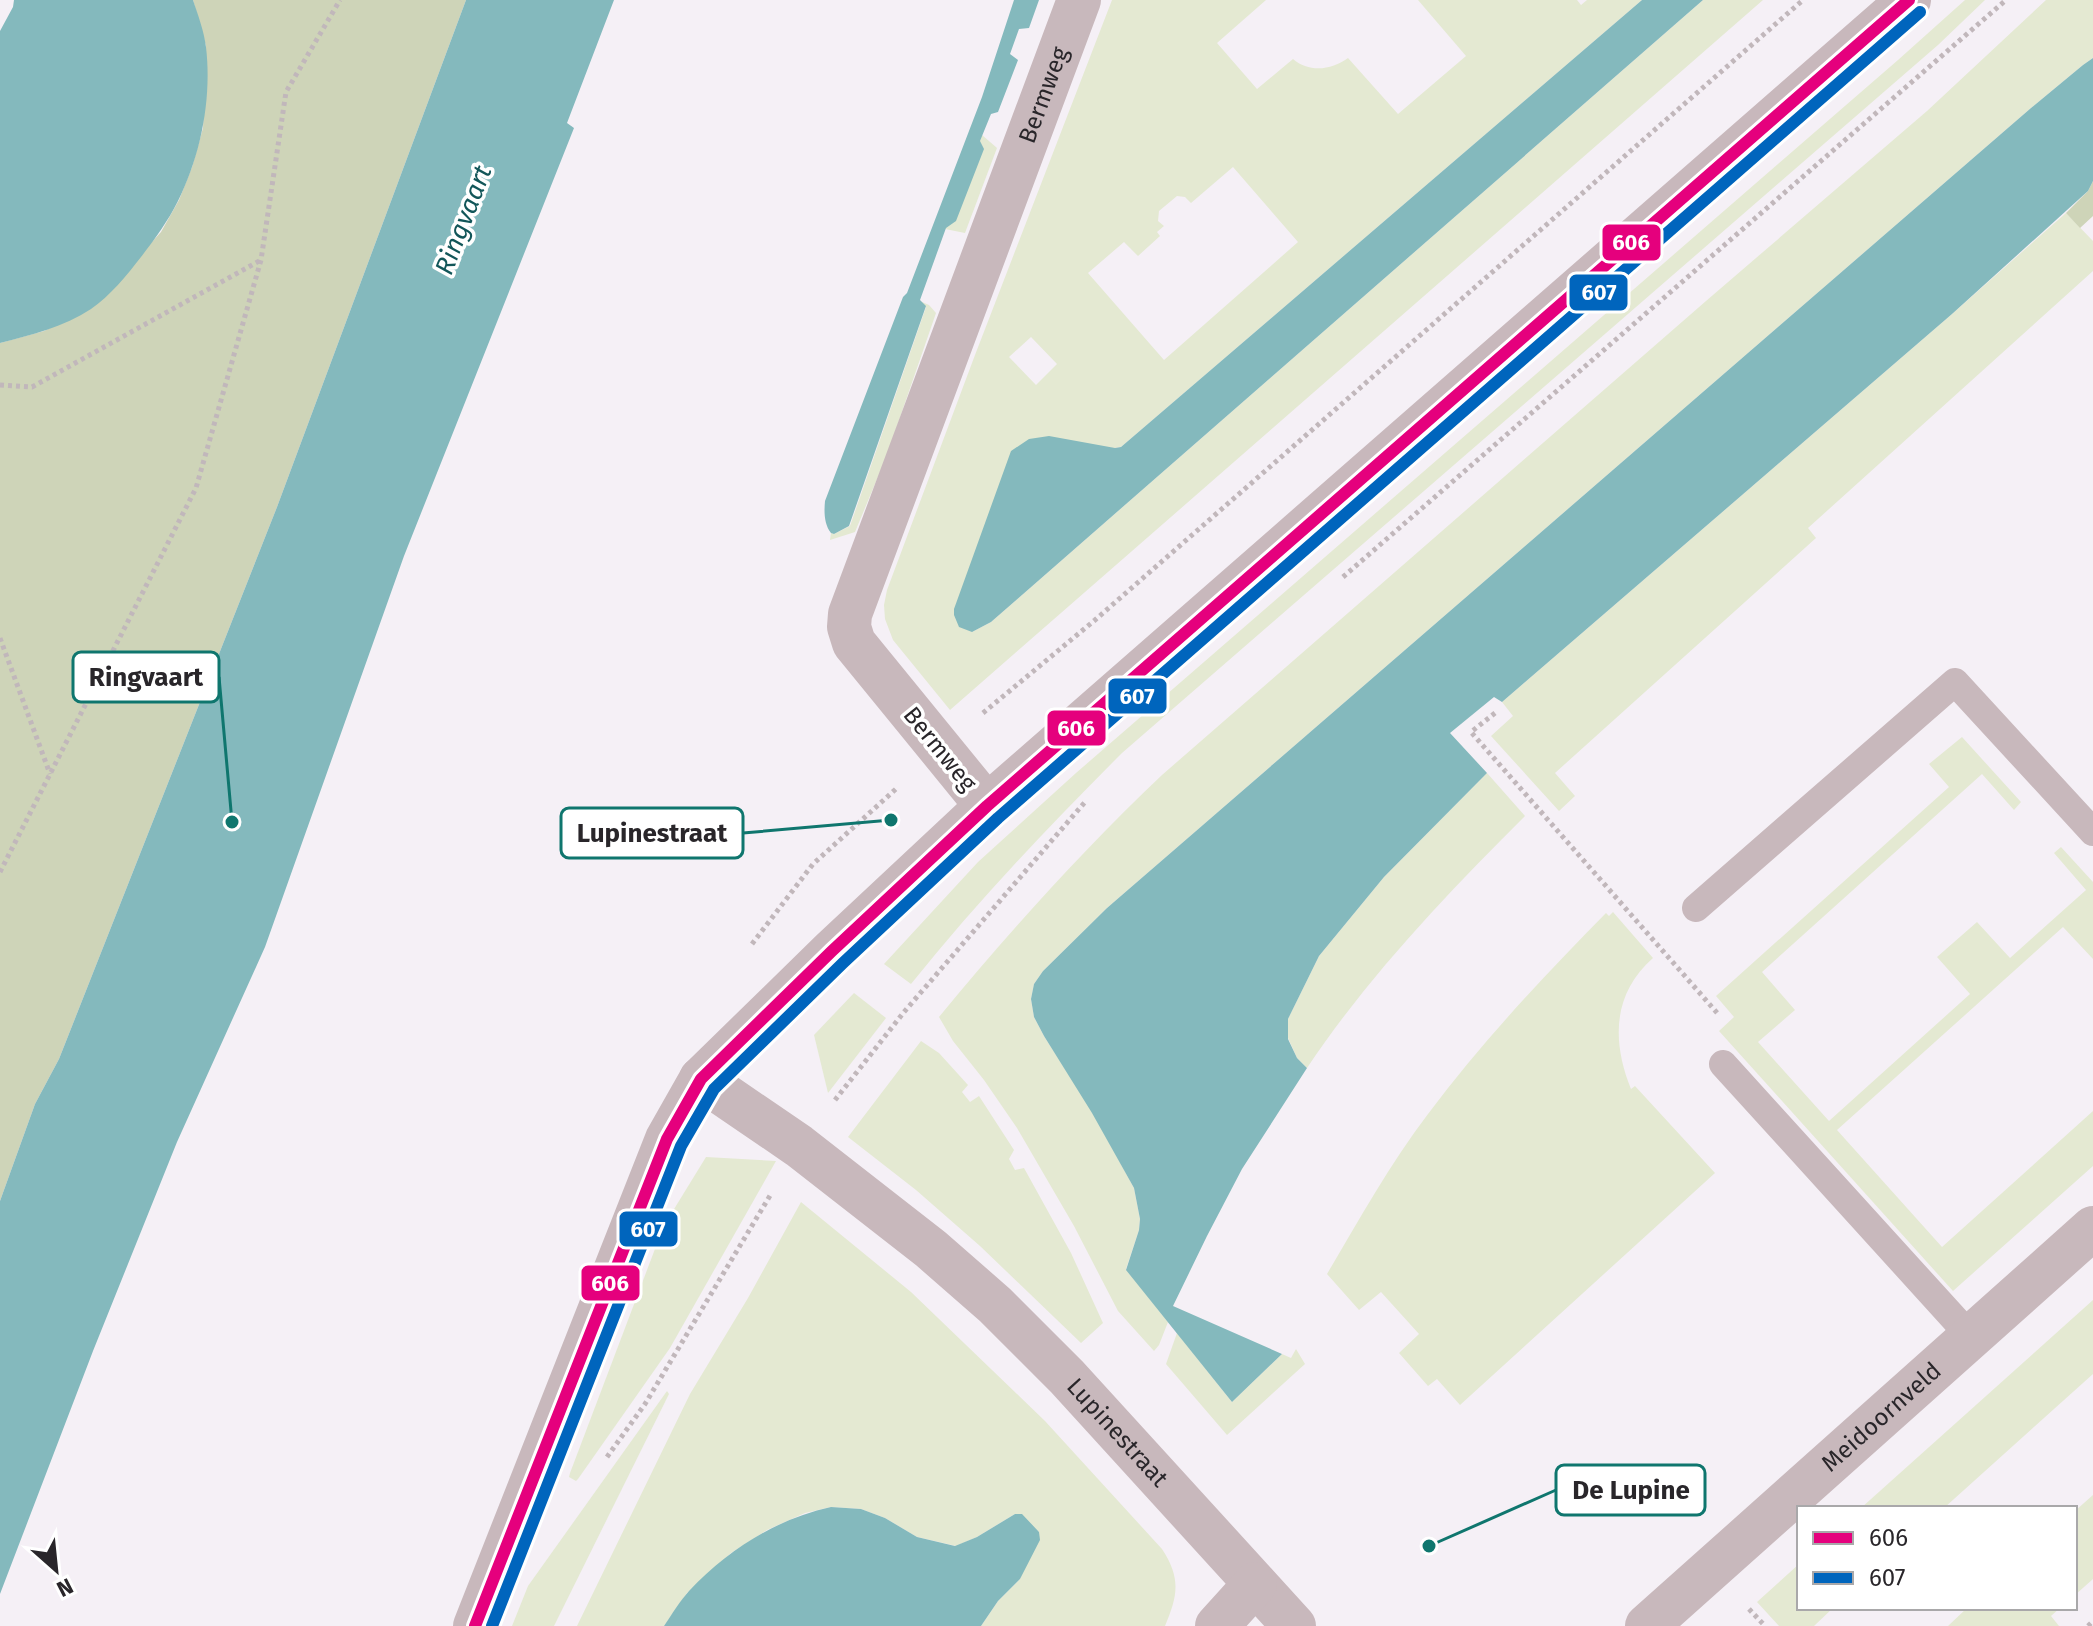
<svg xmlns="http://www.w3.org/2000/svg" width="2093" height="1626" font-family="'Fira Sans',sans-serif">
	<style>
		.green { fill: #e4e9d2; fill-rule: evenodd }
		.forest { fill: #ced4b8 }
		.water { fill: #84b9bd }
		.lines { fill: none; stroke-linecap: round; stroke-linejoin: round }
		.path { stroke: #c1b7bb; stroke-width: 5; stroke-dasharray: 4 4; stroke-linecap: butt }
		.service { stroke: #c8b8bc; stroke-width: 28 }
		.minor { stroke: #c8b8bc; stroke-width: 44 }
		.tertiary { stroke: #c8b8bc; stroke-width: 44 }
		.bus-1-casing { stroke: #fff; stroke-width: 18 }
		.bus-2-casing { stroke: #fff; stroke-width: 18 }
		.bus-1 { stroke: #e5007d; stroke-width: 12 }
		.bus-2 { stroke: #0065bd; stroke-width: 12 }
		.labels { text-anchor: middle; stroke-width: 7; stroke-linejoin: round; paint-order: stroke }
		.street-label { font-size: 24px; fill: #29262a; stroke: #fff }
		.water-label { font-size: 26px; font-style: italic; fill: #125659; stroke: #fff }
		.leader { fill: none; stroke: #0f766e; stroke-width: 3 }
		.callout-dot { fill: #0f766e; stroke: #fff; stroke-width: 3 }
		.callout { fill: #fff; stroke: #0f766e; stroke-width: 3 }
		.callout-label { font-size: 26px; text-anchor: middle; font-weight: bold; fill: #29262a }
		.line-badge { stroke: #fff; stroke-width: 3 }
		.badge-label { font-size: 22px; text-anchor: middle; font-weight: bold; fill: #fff }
	</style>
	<rect width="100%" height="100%" fill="#f5f0f6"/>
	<g class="green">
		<path d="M1112 0H1266L1217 43 1257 89 1293 59C1309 73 1332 70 1348 58L1398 114 1466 56 1418 0H1577L1581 5 1587 0H1642L1121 447 1115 448 972 632 991 622 1703 0H1763L950 710 893 640 885 619 884 605 887 590 975 355ZM1233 167 1298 242 1164 360 1088 273 1124 242 1138 256 1160 236 1157 232 1164 226 1158 221 1159 211 1177 196 1185 197 1191 203ZM1031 337 1057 364 1036 385 1009 357Z"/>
		<path d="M1965 0H1985L1938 45 1122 753C1048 827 976 903 911 984L884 964 978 862 1076 773 1898 60Z"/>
		<path d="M2046 0H2093V58L2083 65 2031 108 1107 908 1043 971 1034 984 1031 999 1034 1017 1044 1036 1093 1113 1134 1188 1140 1219 1139 1230 1126 1269 1168 1322 1159 1345 1154 1351 1118 1311 1074 1226 1017 1128 984 1080 953 1041 939 1017C1009 932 1082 851 1162 775L1706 301 1927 111Z"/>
		<path d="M982 135 997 148 965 233 945 229Z"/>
		<path d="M2066 213 2093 241V271L1808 528 1816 538 1555 773 1575 796 1559 811 1491 736 1513 716 1502 702 1952 314Z"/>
		<path d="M920 301 929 305 936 313 887 455 855 532 830 540 831 533 834 534 850 526 926 307Z"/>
		<path d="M1962 737 2021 802 2014 810 1982 774 1762 972 1795 1010 1758 1042 1829 1121 1970 994 1937 957 1977 922 2010 958 2086 890 2054 853 2061 847 2093 882V959L2063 927 1837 1130 1942 1247 2093 1111V1166L1953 1291 1719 1031 1734 1017 1716 996 1949 787 1929 764Z"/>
		<path d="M1487 773 1525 816C1448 893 1369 975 1307 1068L1297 1058 1288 1038V1019L1319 956 1384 877Z"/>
		<path d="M1613 912 1653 958C1612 994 1612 1042 1631 1089L1635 1086 1715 1173 1460 1405 1437 1379 1428 1386 1399 1353 1419 1334 1381 1292 1359 1310 1327 1274C1359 1220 1390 1164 1428 1114 1482 1042 1543 977 1606 913L1609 916Z"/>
		<path d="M854 993 886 1018 828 1093 814 1035Z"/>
		<path d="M921 1041 939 1053 968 1085 962 1092 970 1102 979 1096 1014 1150 1009 1159 1015 1170 1024 1168 1071 1253 1103 1323 1081 1343 980 1246 916 1190 848 1137Z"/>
		<path d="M706 1157 776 1161 670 1348 578 1479 576 1481 569 1477 570 1473 658 1241 671 1214Z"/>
		<path d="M801 1202 911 1292 1045 1421 1162 1549C1181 1578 1178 1595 1165 1626H981L998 1601 1020 1579 1039 1532 1015 1514 977 1537 956 1546 917 1537 885 1518 861 1509 831 1507 805 1513 767 1530 731 1553 687 1593 664 1626H577L690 1394 748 1298Z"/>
		<path d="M2093 1300V1374L1944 1508H1861Z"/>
		<path d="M1177 1333 1232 1402 1282 1354 1291 1358 1296 1349 1305 1364 1227 1435 1166 1364Z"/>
		<path d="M667 1391 669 1394 554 1626H512L528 1586Z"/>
		<path d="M2093 1495V1579L2075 1595V1511Z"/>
		<path d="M1799 1564V1608H1833L1814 1626H1779L1757 1602Z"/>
		<path d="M1967 1608H2060L2051 1616 2059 1626H1948Z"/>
	</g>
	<g class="forest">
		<path d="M193 0H466L277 507 59 1059 35 1104 0 1201V343L44 331 93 307 161 232 179 200 192 167 203 128 206 46Z"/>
		<path d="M2093 181V216L2080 228 2066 213 2088 191Z"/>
	</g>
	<g class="water">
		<path d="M14 0H193C198 15 204 31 206 47 212 98 201 155 178 201 168 221 155 239 141 257 127 275 110 296 91 309 64 327 31 335 0 343V31L13 7Z"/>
		<path d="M466 0H614L567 123 574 128 404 556 265 947 177 1142 93 1351 0 1594V1201L35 1104 59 1059 277 507Z"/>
		<path d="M1014 0H1039L1029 28 1019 29 1010 54 1018 60 998 112 991 114 980 141 984 149 956 221 946 228 920 300 926 306 849 526 834 534 831 533C824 524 824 512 825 501L903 297 907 293 982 97Z"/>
		<path d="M1642 0H1703L991 622 972 632 959 627 954 615V609L1011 451 1029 439 1049 436 1115 448 1121 447Z"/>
		<path d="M2093 58V181L2088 191 1952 314 1502 702 1494 697 1450 733 1487 773 1384 877 1319 956 1288 1019V1039L1297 1058 1307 1068 1242 1169 1207 1236 1173 1306 1282 1354 1232 1402 1126 1270 1139 1230 1140 1219 1134 1188 1092 1113 1044 1036 1034 1017 1031 999 1034 984 1043 971 1107 908 2031 108 2083 65Z"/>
		<path d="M831 1507 861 1509 885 1518 917 1537 955 1546 977 1537 1015 1514H1022L1039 1532 1040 1540 1020 1579 998 1601 981 1626H664C672 1614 680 1601 689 1591 728 1550 776 1519 831 1507Z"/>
	</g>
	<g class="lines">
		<g class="path">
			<path d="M0 385 32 387 261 260"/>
			<path d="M1343 577 2006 0"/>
			<path d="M0 638 50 774"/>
			<path d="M983 713 1095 620 1803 0"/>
			<path d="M1495 713 1471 732 1719 1015"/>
			<path d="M0 872 196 488 261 260 286 92 340 0"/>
			<path d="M752 944 813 864 897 788"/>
			<path d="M835 1100 904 1012 1085 802"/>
			<path d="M607 1457 645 1404 771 1194"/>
			<path d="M1749 1609 1765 1626"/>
			<path d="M2088 1626 2093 1621"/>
		</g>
		<g class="service">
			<path d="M1696 908 1955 682 2093 832"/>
			<path d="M1723 1064 1971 1337"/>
		</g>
		<g class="minor">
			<path id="s1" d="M987 806 854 643 849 627 850 614 1079 0"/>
			<path id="s2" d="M701 1079 799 1146 931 1249 995 1305 1067 1377 1294 1626"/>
			<path d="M1217 1626 1255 1584"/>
			<path id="s3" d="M1647 1626 2093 1228"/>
		</g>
		<path class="tertiary" d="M475 1626 667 1139 701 1079 832 951 987 806 1909 0"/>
		<g class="bus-1-casing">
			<path id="bus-1" d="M475 1626 667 1139 701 1079 832 951 987 806 1909 0"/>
		</g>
		<g class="bus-2-casing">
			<path id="bus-2" d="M492 1626 681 1146 714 1089 843 963 998 818 1920 12"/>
		</g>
		<use href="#bus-1" class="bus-1"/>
		<use href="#bus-2" class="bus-2"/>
	</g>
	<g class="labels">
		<g class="street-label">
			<text dy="8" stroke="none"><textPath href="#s1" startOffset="794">Bermweg</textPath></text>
			<text transform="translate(940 749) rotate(51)" y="8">Bermweg</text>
			<text dy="8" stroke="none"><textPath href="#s3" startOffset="314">Meidoornveld</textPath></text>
			<text dy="8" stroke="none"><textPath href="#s2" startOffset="548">Lupinestraat</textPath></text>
		</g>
		<g class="water-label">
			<text transform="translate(463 220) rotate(-69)" y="9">Ringvaart</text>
		</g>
	</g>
	<path class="leader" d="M232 822L219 677M891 820L743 833M1429 1546L1556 1490"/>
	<g class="callout-dot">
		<circle cx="232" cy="822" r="8"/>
		<circle cx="891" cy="820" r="8"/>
		<circle cx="1429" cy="1546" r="8"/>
	</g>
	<g class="callout">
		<rect x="73" y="652" width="146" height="50" rx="8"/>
		<rect x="561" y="808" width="182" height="50" rx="8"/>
		<rect x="1556" y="1465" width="149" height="50" rx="8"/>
	</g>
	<g class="callout-label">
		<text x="146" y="686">Ringvaart</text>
		<text x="652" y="842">Lupinestraat</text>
		<text x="1631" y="1499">De Lupine</text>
	</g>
	<g class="line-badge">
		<rect x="1601" y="223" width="61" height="39" rx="8" fill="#e5007d"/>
		<rect x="1568" y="273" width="61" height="39" rx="8" fill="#0065bd"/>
		<rect x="1107" y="677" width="61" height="38" rx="8" fill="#0065bd"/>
		<rect x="1046" y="709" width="61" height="38" rx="8" fill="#e5007d"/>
		<rect x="618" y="1210" width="61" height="38" rx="8" fill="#0065bd"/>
		<rect x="580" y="1264" width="61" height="38" rx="8" fill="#e5007d"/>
	</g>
	<g class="badge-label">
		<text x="1631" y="250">606</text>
		<text x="1599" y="300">607</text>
		<text x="1137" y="704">607</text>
		<text x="1076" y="736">606</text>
		<text x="648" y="1237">607</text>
		<text x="610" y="1291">606</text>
	</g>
	<rect x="1797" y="1506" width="280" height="104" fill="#ffffff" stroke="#a9a8aa" stroke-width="2"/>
	<rect x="1813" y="1532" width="40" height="12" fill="#e5007d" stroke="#a9a8aa" stroke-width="2"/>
	<text x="1869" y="1546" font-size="24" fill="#29262a">606</text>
	<rect x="1813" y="1572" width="40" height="12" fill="#0065bd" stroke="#a9a8aa" stroke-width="2"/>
	<text x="1869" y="1586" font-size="24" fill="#29262a">607</text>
	<g transform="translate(56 1570) rotate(153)" stroke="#ffffff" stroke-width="6" paint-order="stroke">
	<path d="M0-6L14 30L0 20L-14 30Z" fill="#29262a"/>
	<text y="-12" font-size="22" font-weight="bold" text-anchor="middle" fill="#29262a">N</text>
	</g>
</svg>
